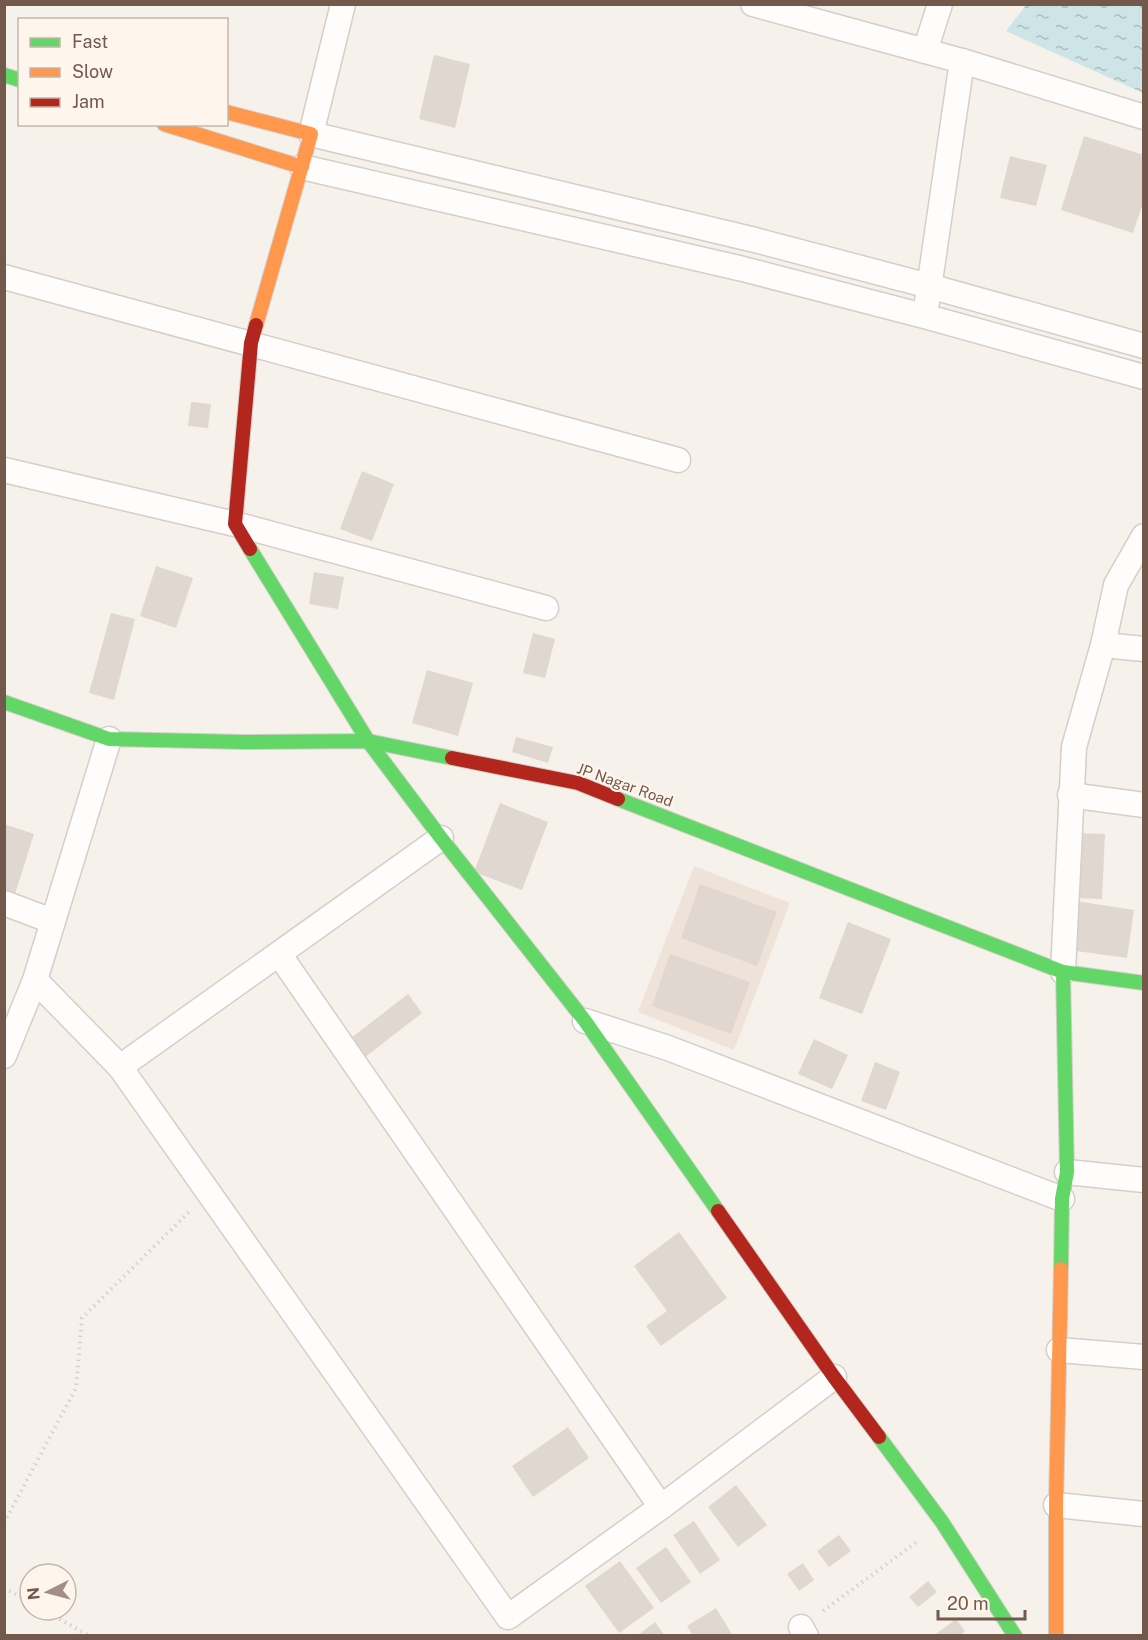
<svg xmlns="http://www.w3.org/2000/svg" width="1148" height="1640" font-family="'Public Sans',sans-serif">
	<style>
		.residential { fill: #efe3d9 }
		.water { fill: url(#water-ripples) }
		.building { fill: #e0d7d0 }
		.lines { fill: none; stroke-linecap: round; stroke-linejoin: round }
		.street-casing { stroke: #d5cec9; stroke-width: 27 }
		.fast-casing { stroke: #d5cec8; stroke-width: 16 }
		.slow-casing { stroke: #d5cec8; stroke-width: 16 }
		.jam-casing { stroke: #d5cec8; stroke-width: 16 }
		.path { stroke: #d7d0cb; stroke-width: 4; stroke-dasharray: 1.5 4.5; stroke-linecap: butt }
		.street { stroke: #fefdfc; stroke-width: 24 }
		.fast { stroke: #63d668; stroke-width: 14 }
		.slow { stroke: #ff974d; stroke-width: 14 }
		.jam { stroke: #b3261e; stroke-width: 14 }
		.labels { text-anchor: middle; stroke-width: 4.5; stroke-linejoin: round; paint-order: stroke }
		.street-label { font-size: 15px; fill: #73584c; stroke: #fef6ec }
	</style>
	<defs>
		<pattern id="water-ripples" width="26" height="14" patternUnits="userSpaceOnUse" patternTransform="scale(1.5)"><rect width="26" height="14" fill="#cde5e6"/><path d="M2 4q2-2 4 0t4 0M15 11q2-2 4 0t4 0" fill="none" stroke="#abbcbd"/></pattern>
	</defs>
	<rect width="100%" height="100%" fill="#f6f1eb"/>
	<path class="residential" d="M694 866 790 903 734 1050 638 1012Z"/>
	<path class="water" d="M1027 4 1143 5V93L1006 31Z"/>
	<g class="building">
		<path d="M434 55 470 64 455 128 419 119Z"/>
		<path d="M1084 136 1144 155V200L1133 233 1061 210Z"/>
		<path d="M1010 156 1047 165 1036 206 1000 198Z"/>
		<path d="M191 402 211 404 208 428 188 426Z"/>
		<path d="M362 471 394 484 372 541 340 529Z"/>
		<path d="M156 566 193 578 176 628 140 616Z"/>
		<path d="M314 572 344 577 338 609 309 604Z"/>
		<path d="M111 613 135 619 114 700 89 693Z"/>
		<path d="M533 633 555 639 545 678 523 673Z"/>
		<path d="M427 670 473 683 458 736 412 723Z"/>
		<path d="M516 737 553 747 548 763 512 752Z"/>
		<path d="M500 803 548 822 522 890 474 872Z"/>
		<path d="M4 824 34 834 15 894 4 891Z"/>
		<path d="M1077 833 1105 834 1102 899 1074 898Z"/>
		<path d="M700 884 777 912 757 966 681 938Z"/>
		<path d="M1076 901 1134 910 1127 958 1069 950Z"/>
		<path d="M848 922 891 939 862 1014 819 998Z"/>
		<path d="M670 954 750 982 731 1034 652 1006Z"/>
		<path d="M408 994 422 1013 360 1061 346 1042Z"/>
		<path d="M814 1039 848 1055 832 1089 798 1074Z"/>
		<path d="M875 1062 900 1072 886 1110 861 1101Z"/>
		<path d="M679 1232 727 1298 661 1346 646 1326 667 1311 634 1266Z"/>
		<path d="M568 1427 589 1458 533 1497 512 1466Z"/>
		<path d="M736 1485 767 1525 738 1547 708 1507Z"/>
		<path d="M694 1521 720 1560 700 1574 673 1535Z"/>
		<path d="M839 1535 851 1551 829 1567 817 1551Z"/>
		<path d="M666 1547 691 1582 661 1603 636 1568Z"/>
		<path d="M620 1561 654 1608 619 1633 585 1586Z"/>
		<path d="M803 1563 814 1580 799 1591 787 1574Z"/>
		<path d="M928 1581 937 1592 918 1607 909 1597Z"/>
		<path d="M716 1608 733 1636H693L687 1626Z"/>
		<path d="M956 1619 965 1631 960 1636H937L936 1634Z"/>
		<path d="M655 1622 665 1636H637Z"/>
	</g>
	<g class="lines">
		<g class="street-casing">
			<g id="street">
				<path d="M343 4 311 134 755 240 929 286 1144 346"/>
				<path d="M753 4 962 61 1144 117"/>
				<path d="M925 51 940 4"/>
				<path d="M302 167 743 269 924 316 1144 377"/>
				<path d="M4 277 678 460"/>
				<path d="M927 302 962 61"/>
				<path d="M4 470 235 524 546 608"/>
				<path d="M1103 645 1144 649"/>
				<path d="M1070 795 1144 805"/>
				<path d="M4 903 52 921"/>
				<path d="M279 954 661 1507"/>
				<path d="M1063 972 1074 747 1103 645 1116 585 1144 536"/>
				<path d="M35 980 120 1067 508 1617 661 1507 834 1377"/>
				<path d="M585 1021 668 1048 1062 1199"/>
				<path d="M4 1056 35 980 109 739"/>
				<path d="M120 1067 441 838"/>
				<path d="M1067 1172 1144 1180"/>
				<path d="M1059 1350 1144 1357"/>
				<path d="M1056 1505 1144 1514"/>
				<path d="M801 1627 806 1636"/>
			</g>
		</g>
		<g class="fast-casing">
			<g id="fast">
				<path d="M4 75 20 80"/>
				<path d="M250 549 368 741 441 838 585 1021 718 1211"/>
				<path d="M4 702 109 739 243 742 368 741 452 758"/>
				<path d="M618 799 1063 972 1144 983"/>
				<path d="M1061 1269 1062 1199 1067 1172 1063 972"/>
				<path d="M879 1437 942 1522 1015 1636"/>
			</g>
		</g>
		<g class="slow-casing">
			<g id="slow">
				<path d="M226 112 311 134 256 325"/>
				<path d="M164 124 302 167"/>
				<path d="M1056 1636V1505L1061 1269"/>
			</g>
		</g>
		<g class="jam-casing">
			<g id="jam">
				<path d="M250 549 235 524 251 343 256 325"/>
				<path d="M452 758 578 783 618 799"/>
				<path d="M718 1211 834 1377 879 1437"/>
			</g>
		</g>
		<g class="path">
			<path d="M4 1523 76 1388 82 1318 190 1211"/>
			<path d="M4 1588 30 1602"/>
			<path d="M44 1610 89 1636"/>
			<path d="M823 1611 918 1541"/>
		</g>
		<use href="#street" class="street"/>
		<use href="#fast" class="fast"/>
		<use href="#slow" class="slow"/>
		<use href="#jam" class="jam"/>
	</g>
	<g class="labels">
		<g class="street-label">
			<text transform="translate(625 785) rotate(20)" y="5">JP Nagar Road</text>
		</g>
	</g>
	<rect width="1148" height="1640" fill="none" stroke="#73584c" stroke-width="12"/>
	<rect x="18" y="18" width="210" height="108" fill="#fef6ec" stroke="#c6b7ac" stroke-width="1.5"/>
	<rect x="30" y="38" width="30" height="9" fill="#63d668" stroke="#c6b7ac" stroke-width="1.5"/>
	<text x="72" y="48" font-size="18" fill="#73584c">Fast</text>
	<rect x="30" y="68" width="30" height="9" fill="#ff974d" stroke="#c6b7ac" stroke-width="1.5"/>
	<text x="72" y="78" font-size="18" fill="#73584c">Slow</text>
	<rect x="30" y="98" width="30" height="9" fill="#b3261e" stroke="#c6b7ac" stroke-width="1.5"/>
	<text x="72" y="108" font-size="18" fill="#73584c">Jam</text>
	<g transform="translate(48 1592) rotate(264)"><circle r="28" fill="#fef6ec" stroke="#c6b7ac" stroke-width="1.5"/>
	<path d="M0-4.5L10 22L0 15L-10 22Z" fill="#a18e84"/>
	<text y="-9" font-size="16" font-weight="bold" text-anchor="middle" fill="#73584c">N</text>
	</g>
	<path d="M938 1610v9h87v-9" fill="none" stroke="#73584c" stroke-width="3"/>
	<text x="947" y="1610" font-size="18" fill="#73584c" stroke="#fef6ec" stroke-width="4.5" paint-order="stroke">20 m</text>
</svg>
